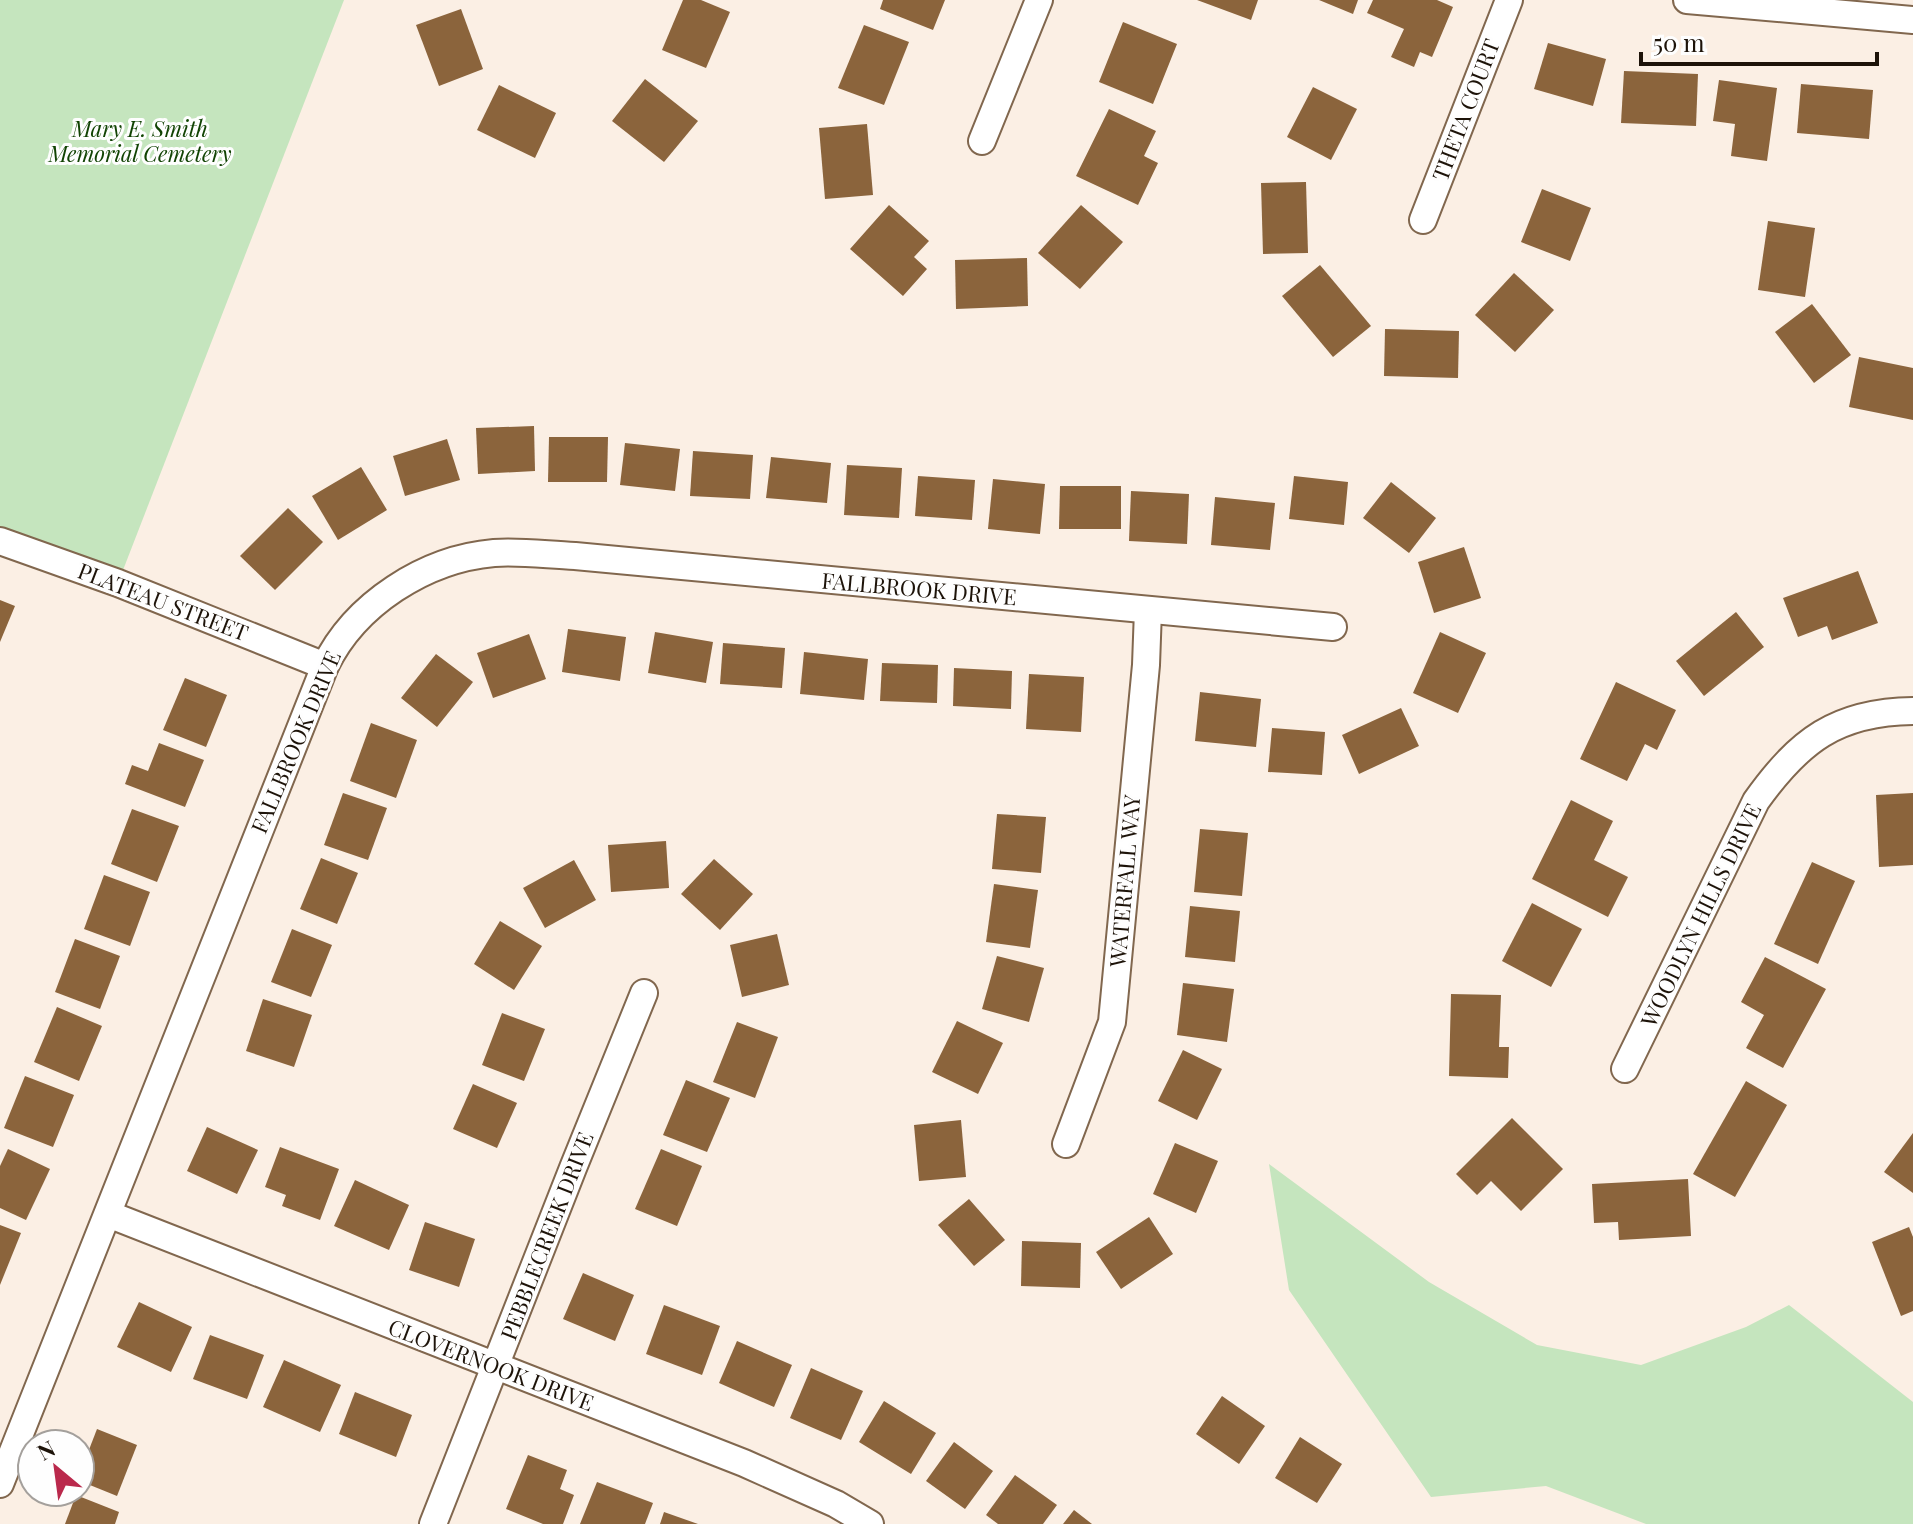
<svg xmlns="http://www.w3.org/2000/svg" width="1913" height="1524" font-family="'Playfair Display',serif">
	<style>
		.green { fill: #c5e5be }
		.building { fill: #8b643c }
		.lines { fill: none; stroke-linecap: round; stroke-linejoin: round }
		.minor-casing { stroke: #81674e; stroke-width: 30 }
		.minor { stroke: #fff; stroke-width: 26 }
		.labels { text-anchor: middle; stroke-width: 6; stroke-linejoin: round; paint-order: stroke }
		.street-label { font-size: 22px; fill: #1d1309; stroke: #fefefe }
		.park-label { font-size: 22px; font-style: italic; fill: #114303; stroke: #fefefe }
	</style>
	<rect width="100%" height="100%" fill="#fbefe4"/>
	<g class="green">
		<path d="M0 0H344L118 583 0 541Z"/>
		<path d="M1269 1164 1429 1282 1537 1345 1641 1365 1746 1327 1789 1305 1913 1402V1524H1646L1546 1486 1431 1497 1289 1290Z"/>
	</g>
	<g class="building">
		<path d="M683 0H701L730 12 706 68 662 50Z"/>
		<path d="M883 0H945L933 30 880 9Z"/>
		<path d="M1197 0H1258L1251 20Z"/>
		<path d="M1319 0H1358L1353 14Z"/>
		<path d="M1373 0H1437L1453 7 1432 57 1420 52 1414 67 1391 57 1404 29 1367 13Z"/>
		<path d="M461 9 483 69 439 86 416 25Z"/>
		<path d="M1123 22 1177 44 1153 104 1099 82Z"/>
		<path d="M864 25 909 42 884 105 838 88Z"/>
		<path d="M1548 43 1606 59 1593 106 1534 89Z"/>
		<path d="M1624 71 1698 74 1696 126 1621 123Z"/>
		<path d="M645 79 698 121 664 162 612 121Z"/>
		<path d="M1719 80 1777 88 1767 161 1731 156 1735 124 1713 121Z"/>
		<path d="M1801 84 1873 90 1869 139 1797 133Z"/>
		<path d="M499 85 556 113 535 158 477 130Z"/>
		<path d="M1313 87 1357 109 1331 160 1287 137Z"/>
		<path d="M1109 109 1156 131 1144 156 1158 163 1138 205 1076 176Z"/>
		<path d="M867 124 873 195 825 199 819 128Z"/>
		<path d="M1306 182 1308 253 1263 254 1261 183Z"/>
		<path d="M1542 189 1591 208 1570 261 1521 242Z"/>
		<path d="M889 205 929 241 914 257 927 269 903 296 850 249Z"/>
		<path d="M1081 205 1123 242 1080 289 1038 253Z"/>
		<path d="M1768 221 1815 228 1805 297 1758 290Z"/>
		<path d="M1027 258 1028 306 956 309 955 260Z"/>
		<path d="M1320 265 1371 326 1333 357 1282 296Z"/>
		<path d="M1514 273 1554 310 1515 352 1475 315Z"/>
		<path d="M1812 304 1851 355 1814 383 1775 332Z"/>
		<path d="M1385 329 1459 331 1458 378 1384 376Z"/>
		<path d="M1859 357 1913 368V420L1849 407Z"/>
		<path d="M534 426 535 471 478 474 476 428Z"/>
		<path d="M549 437H608L607 482H548Z"/>
		<path d="M447 439 460 480 405 496 393 456Z"/>
		<path d="M625 443 680 449 675 491 620 485Z"/>
		<path d="M693 451 753 455 750 499 690 496Z"/>
		<path d="M771 457 831 463 827 503 766 498Z"/>
		<path d="M847 465 902 468 899 518 844 515Z"/>
		<path d="M361 467 387 510 338 540 312 496Z"/>
		<path d="M918 476 975 480 972 520 915 516Z"/>
		<path d="M1294 476 1348 482 1344 525 1289 519Z"/>
		<path d="M993 479 1045 484 1040 534 988 529Z"/>
		<path d="M1391 482 1436 518 1409 553 1363 518Z"/>
		<path d="M1060 486H1121V529H1059Z"/>
		<path d="M1131 491 1189 494 1187 544 1129 541Z"/>
		<path d="M1215 497 1275 503 1270 550 1211 545Z"/>
		<path d="M288 508 323 542 275 590 240 556Z"/>
		<path d="M1464 547 1481 598 1434 613 1418 562Z"/>
		<path d="M1858 571 1878 623 1832 640 1827 626 1798 637 1783 598Z"/>
		<path d="M0 600 15 606 0 642Z"/>
		<path d="M1736 612 1764 647 1704 696 1676 661Z"/>
		<path d="M568 629 626 637 620 681 562 672Z"/>
		<path d="M655 632 713 642 706 683 648 673Z"/>
		<path d="M1440 632 1486 653 1458 713 1413 693Z"/>
		<path d="M529 634 546 679 493 698 477 653Z"/>
		<path d="M723 643 785 648 782 688 720 684Z"/>
		<path d="M804 652 868 659 864 700 800 694Z"/>
		<path d="M436 654 473 682 437 727 401 698Z"/>
		<path d="M882 663 938 665 937 703 880 701Z"/>
		<path d="M954 668 1012 671 1011 709 953 706Z"/>
		<path d="M1029 674 1084 677 1081 732 1026 729Z"/>
		<path d="M185 678 227 695 206 747 163 730Z"/>
		<path d="M1616 682 1676 710 1657 750 1645 744 1627 781 1580 759Z"/>
		<path d="M1200 692 1261 699 1256 747 1195 741Z"/>
		<path d="M1401 708 1419 746 1359 774 1342 735Z"/>
		<path d="M371 723 417 740 396 798 350 781Z"/>
		<path d="M1272 728 1325 732 1322 775 1268 772Z"/>
		<path d="M159 743 204 760 185 807 125 784 132 765 148 771Z"/>
		<path d="M343 793 387 808 368 860 324 845Z"/>
		<path d="M1913 793V865L1879 867 1876 795Z"/>
		<path d="M1571 800 1613 821 1594 860 1628 877 1608 917 1532 879Z"/>
		<path d="M132 809 179 826 157 882 111 864Z"/>
		<path d="M997 814 1046 817 1041 873 992 869Z"/>
		<path d="M1200 829 1248 833 1242 896 1194 892Z"/>
		<path d="M666 841 669 888 611 892 608 845Z"/>
		<path d="M321 858 358 873 337 924 300 909Z"/>
		<path d="M714 859 753 894 720 930 681 894Z"/>
		<path d="M574 860 596 900 545 928 523 888Z"/>
		<path d="M1812 862 1855 881 1818 964 1774 944Z"/>
		<path d="M104 875 150 892 130 946 84 929Z"/>
		<path d="M994 884 1038 890 1030 948 986 942Z"/>
		<path d="M1532 903 1582 929 1551 987 1502 961Z"/>
		<path d="M1190 906 1240 911 1235 962 1185 957Z"/>
		<path d="M500 921 542 946 514 990 474 964Z"/>
		<path d="M292 929 332 945 311 997 271 982Z"/>
		<path d="M777 934 789 985 742 997 730 945Z"/>
		<path d="M75 939 120 956 100 1009 55 992Z"/>
		<path d="M997 956 1044 968 1029 1022 982 1009Z"/>
		<path d="M1765 957 1826 989 1783 1068 1746 1048 1764 1015 1741 1002Z"/>
		<path d="M1183 983 1234 989 1227 1042 1177 1035Z"/>
		<path d="M1451 994 1501 995 1499 1047H1509L1508 1078 1449 1076Z"/>
		<path d="M263 999 312 1015 294 1067 246 1051Z"/>
		<path d="M57 1007 102 1026 79 1081 34 1062Z"/>
		<path d="M502 1013 545 1029 524 1081 482 1065Z"/>
		<path d="M957 1021 1003 1043 978 1094 932 1072Z"/>
		<path d="M737 1022 778 1037 755 1098 713 1082Z"/>
		<path d="M1183 1050 1222 1069 1197 1120 1158 1101Z"/>
		<path d="M25 1076 74 1095 53 1147 4 1128Z"/>
		<path d="M686 1080 730 1098 707 1152 663 1135Z"/>
		<path d="M1746 1081 1787 1105 1735 1197 1693 1174Z"/>
		<path d="M473 1084 517 1103 497 1148 453 1129Z"/>
		<path d="M1512 1118 1563 1169 1521 1211 1491 1181 1477 1195 1456 1174Z"/>
		<path d="M961 1120 966 1177 919 1181 914 1125Z"/>
		<path d="M207 1127 258 1150 237 1194 187 1171Z"/>
		<path d="M1913 1133V1193L1884 1172Z"/>
		<path d="M1175 1143 1218 1161 1196 1213 1153 1194Z"/>
		<path d="M280 1147 339 1169 320 1220 282 1206 286 1195 265 1187Z"/>
		<path d="M8 1149 50 1169 26 1220 0 1208V1166Z"/>
		<path d="M661 1149 702 1166 677 1226 635 1209Z"/>
		<path d="M1688 1179 1691 1236 1619 1240 1618 1222 1594 1223 1592 1184Z"/>
		<path d="M355 1180 409 1205 389 1250 334 1226Z"/>
		<path d="M969 1199 1005 1240 974 1266 938 1225Z"/>
		<path d="M1149 1217 1173 1254 1121 1289 1096 1252Z"/>
		<path d="M425 1222 475 1239 459 1287 409 1270Z"/>
		<path d="M0 1225 21 1233 0 1285Z"/>
		<path d="M1909 1227 1913 1237V1311L1901 1316 1872 1242Z"/>
		<path d="M1022 1241 1081 1243 1080 1288 1021 1286Z"/>
		<path d="M583 1273 634 1295 615 1341 563 1319Z"/>
		<path d="M139 1302 192 1327 171 1372 117 1347Z"/>
		<path d="M664 1305 720 1326 702 1375 646 1354Z"/>
		<path d="M210 1335 264 1355 247 1399 193 1379Z"/>
		<path d="M737 1341 792 1365 774 1407 719 1383Z"/>
		<path d="M284 1360 341 1385 320 1432 263 1407Z"/>
		<path d="M811 1368 863 1391 841 1440 790 1418Z"/>
		<path d="M355 1392 412 1415 396 1457 339 1434Z"/>
		<path d="M1222 1396 1265 1426 1239 1464 1196 1434Z"/>
		<path d="M884 1401 936 1433 911 1474 859 1442Z"/>
		<path d="M97 1429 137 1445 117 1496 80 1481V1473Z"/>
		<path d="M1300 1437 1342 1464 1317 1503 1275 1478Z"/>
		<path d="M954 1442 993 1471 965 1509 926 1481Z"/>
		<path d="M528 1455 567 1470 560 1489 574 1495 563 1524H543L506 1509Z"/>
		<path d="M1015 1475 1057 1505 1043 1524H998L986 1515Z"/>
		<path d="M597 1482 653 1503 645 1524H580Z"/>
		<path d="M76 1495 119 1512 115 1524H65Z"/>
		<path d="M1074 1510 1092 1524H1063Z"/>
		<path d="M664 1512 698 1524H660Z"/>
	</g>
	<g class="lines">
		<g class="minor-casing">
			<g id="minor">
				<path d="M1687 0 1913 20"/>
				<path d="M982 141 1039 0"/>
				<path d="M1423 220 1509 0"/>
				<path d="M0 541 118 583 325 666"/>
				<path d="M1625 1069 1756 801C1799 741 1836 712 1913 711"/>
				<path d="M1066 1144 1112 1022 1146 665 1148 610"/>
				<path d="M108 1214 744 1463 836 1504 870 1524"/>
				<path d="M0 1484 325 666C355 604 425 559 494 553 520 551 548 555 575 556L1333 627"/>
				<path d="M433 1524 573 1168 644 993"/>
			</g>
		</g>
		<use href="#minor" class="minor"/>
	</g>
	<g class="labels">
		<g class="street-label">
			<text transform="translate(1466 110) rotate(-69)" y="8">THETA COURT</text>
			<text transform="translate(919 589) rotate(5)" y="8">FALLBROOK DRIVE</text>
			<text transform="translate(163 602) rotate(21)" y="8">PLATEAU STREET</text>
			<text transform="translate(296 742) rotate(-67)" y="8">FALLBROOK DRIVE</text>
			<text transform="translate(1125 881) rotate(-85)" y="8">WATERFALL WAY</text>
			<text transform="translate(1701 915) rotate(-64)" y="8">WOODLYN HILLS DRIVE</text>
			<text transform="translate(547 1236) rotate(-69)" y="8">PEBBLECREEK DRIVE</text>
			<text transform="translate(491 1365) rotate(21)" y="8">CLOVERNOOK DRIVE</text>
		</g>
		<g class="park-label">
			<text x="140" y="137">Mary E. Smith<tspan x="140" dy="25">Memorial Cemetery</tspan></text>
		</g>
	</g>
	<g transform="translate(56 1468) rotate(331)"><circle r="38" fill="#fefefe" stroke="#a4a09c" stroke-width="2"/>
	<path d="M0-6L14 30L0 20L-14 30Z" fill="#ba294c"/>
	<text y="-12" font-size="22" font-weight="bold" text-anchor="middle" fill="#1d1309">N</text>
	</g>
	<path d="M1641 52v12h236v-12" fill="none" stroke="#1d1309" stroke-width="4"/>
	<text x="1653" y="52" font-size="24" fill="#1d1309" stroke="#fefefe" stroke-width="6" paint-order="stroke">50 m</text>
</svg>
